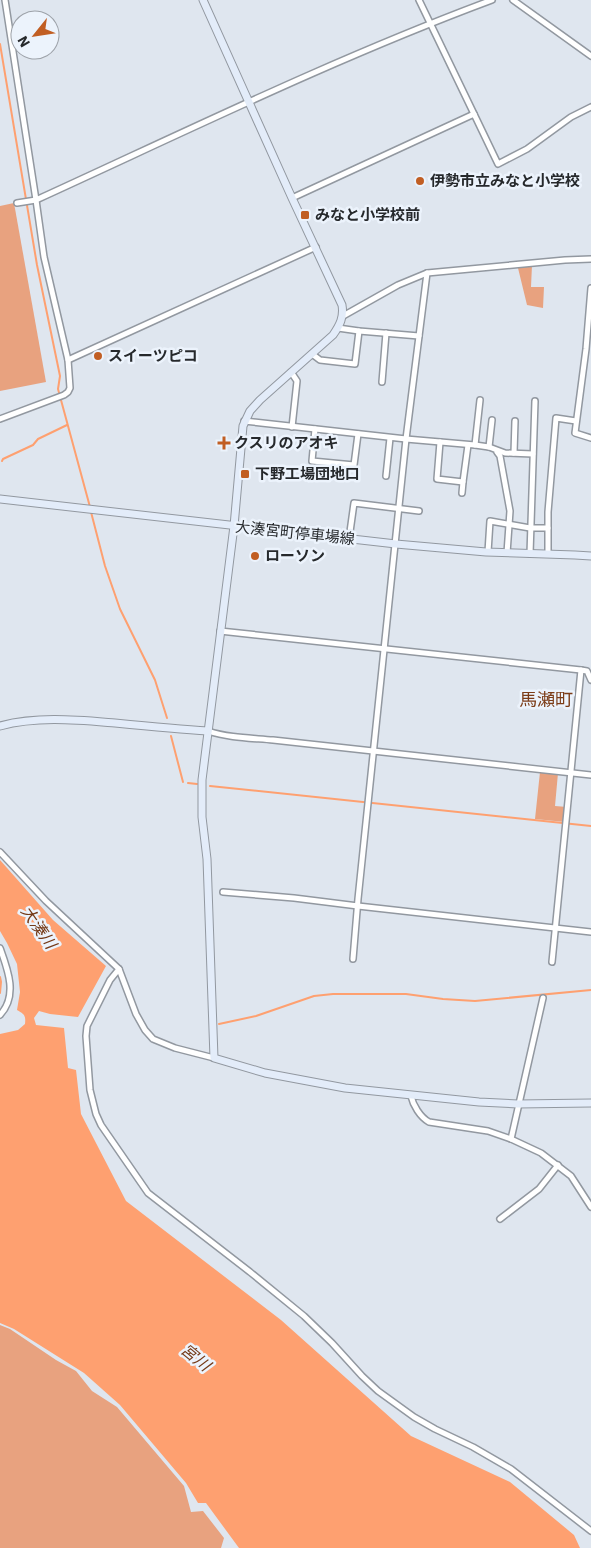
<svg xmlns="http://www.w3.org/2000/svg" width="591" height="1548" font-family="'IBM Plex Sans','Noto Sans JP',sans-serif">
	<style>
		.green { fill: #e8a27f }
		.water { fill: #fea070 }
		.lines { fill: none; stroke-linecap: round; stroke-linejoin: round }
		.stream { stroke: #fea070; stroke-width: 2 }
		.street-casing { stroke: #9298a0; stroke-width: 8 }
		.secondary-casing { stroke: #9298a0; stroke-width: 9 }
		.street { stroke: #fff; stroke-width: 5 }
		.secondary { stroke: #e3ecf9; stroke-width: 7 }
		.poi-dot { fill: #c15e23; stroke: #ecf3fc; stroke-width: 2 }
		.labels { text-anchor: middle; stroke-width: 5; stroke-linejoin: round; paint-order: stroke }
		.poi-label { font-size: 15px; font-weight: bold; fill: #26292c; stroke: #ecf3fc; text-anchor: start }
		.street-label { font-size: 15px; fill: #26292c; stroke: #ecf3fc }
		.water-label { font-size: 16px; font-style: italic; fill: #753a18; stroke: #ecf3fc }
		.quarter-label { font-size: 18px; fill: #7c3d18; stroke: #ecf3fc }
	</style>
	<rect width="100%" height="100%" fill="#dfe6ef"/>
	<g class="green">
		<path d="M14 203 46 382 0 391V206Z"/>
		<path d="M532 265 531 287H544L543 308 527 305 518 268Z"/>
		<path d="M540 772 558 773 555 806 567 807 565 822 535 819Z"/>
		<path d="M0 1325 10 1329 56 1360 76 1371 92 1391 117 1407 184 1486 191 1512 203 1511 224 1538 221 1548H0Z"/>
	</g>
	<path class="water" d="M0 860 53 920 106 966 78 1017 50 1014 39 1011 34 1018 36 1025 64 1028 68 1068 76 1070 81 1114 126 1201 281 1320 411 1436 510 1482 574 1535 580 1548H239L206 1503H198L186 1483 120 1405 84 1373 14 1329 0 1323V1034L18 1030 25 1024C26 1015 24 1014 17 1010L20 992 17 964 7 943 0 931Z"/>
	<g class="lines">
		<g class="stream">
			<path d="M0 44 37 265 60 376 58 389 90 507"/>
			<path d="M2 461 3 459 33 445 38 439 67 425"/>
			<path d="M91 512 105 566 120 609 155 680 167 718"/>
			<path d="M171 736 183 782"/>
			<path d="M188 783 197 784"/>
			<path d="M210 786 591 826"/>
			<path d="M0 977 1 982 0 993"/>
			<path d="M219 1024 256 1016 314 996 333 994H406L443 999 475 1001 591 990"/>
		</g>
		<g class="street-casing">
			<g id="street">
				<path d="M419 0 474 114"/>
				<path d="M513 0 591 56"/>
				<path d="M292 198 474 114 498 164 527 149 571 117 591 107"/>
				<path d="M17 203 36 200C187 131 336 58 492 0"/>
				<path d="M591 288 586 349 575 433 591 438"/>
				<path d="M343 316 398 285 427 273 565 260 591 259"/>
				<path d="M338 328 359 331 419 336"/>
				<path d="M312 354 320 360 355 364 359 331"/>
				<path d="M68 360 316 247"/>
				<path d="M291 372 297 381 292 427"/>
				<path d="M382 382 386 333"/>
				<path d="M0 419 64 395 68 392 70 388 68 360 44 257 36 200 5 0"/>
				<path d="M244 421 406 439 475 445 489 447 505 453 533 454"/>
				<path d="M315 429 312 461 354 465 358 434"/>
				<path d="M440 442 437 479 463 482 468 445"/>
				<path d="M475 445 480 400"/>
				<path d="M489 447 492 420"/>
				<path d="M497 452 500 456 510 511 507 553"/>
				<path d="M514 453 515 421"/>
				<path d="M386 476 390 438"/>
				<path d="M462 493 463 482"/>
				<path d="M349 539 354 503 419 511"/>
				<path d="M488 552 490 521 530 528H548"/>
				<path d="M530 554 535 401"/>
				<path d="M548 554V512L556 418 576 421"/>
				<path d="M220 631 581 670 587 671 591 680"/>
				<path d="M208 731C229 738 251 738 273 740L591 775"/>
				<path d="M0 852 46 901 119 969 110 980 87 1026 86 1036 90 1090 96 1114 101 1125 148 1193 250 1272 304 1316 332 1343 362 1376 378 1391 414 1417 435 1429 473 1447 511 1469 591 1531"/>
				<path d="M223 892 294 898 358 906 591 932"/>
				<path d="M0 948C8 970 18 996 0 1015"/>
				<path d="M353 959 358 899 406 439 427 273"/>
				<path d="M552 962 581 670"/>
				<path d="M119 969 136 1014 145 1030 153 1039 175 1048 214 1058"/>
				<path d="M411 1096C413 1105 420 1117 429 1122L488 1131 511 1139 541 1153 571 1176 591 1207"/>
				<path d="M511 1139 543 998"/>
				<path d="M500 1219 539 1189 558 1165"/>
			</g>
		</g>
		<g class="secondary-casing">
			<g id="secondary">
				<path d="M203 0 292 198 342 305C344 317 340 325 333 335L260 400 250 411 243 426 234 526 202 780V817L207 859 214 1058 265 1073 345 1088 479 1102 518 1104 591 1103"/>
				<path d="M0 499 396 544 486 552 575 555 591 556"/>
				<path d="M0 726C38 716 77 720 115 723 146 726 177 729 208 731"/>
			</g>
		</g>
		<use href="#street" class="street"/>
		<use href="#secondary" class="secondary"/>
	</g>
	<g class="poi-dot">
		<circle cx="420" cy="181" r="5"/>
		<rect x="300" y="210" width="10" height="10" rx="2.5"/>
		<circle cx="98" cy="356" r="5"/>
		<path d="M221.5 435.5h5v5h5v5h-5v5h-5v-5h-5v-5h5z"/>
		<rect x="240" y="469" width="10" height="10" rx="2.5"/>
		<circle cx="255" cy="556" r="5"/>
	</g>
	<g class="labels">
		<g class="poi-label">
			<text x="430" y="186">伊勢市立みなと小学校</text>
			<text x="315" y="220">みなと小学校前</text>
			<text x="108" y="361">スイーツピコ</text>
			<text x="234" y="448">クスリのアオキ</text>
			<text x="255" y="479">下野工場団地口</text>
			<text x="265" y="561">ローソン</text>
		</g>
		<g class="street-label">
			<text transform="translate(295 533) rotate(6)" y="5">大湊宮町停車場線</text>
		</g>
		<g class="water-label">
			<text transform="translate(39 927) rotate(55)" y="6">大湊川</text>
			<text transform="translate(196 1357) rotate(39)" y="6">宮川</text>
		</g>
		<g class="quarter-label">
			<text x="546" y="706">馬瀬町</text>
		</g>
	</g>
	<g transform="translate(35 35) rotate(240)"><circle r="24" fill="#ecf3fc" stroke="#9da2a9"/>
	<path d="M0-4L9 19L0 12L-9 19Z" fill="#c15e23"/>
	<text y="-8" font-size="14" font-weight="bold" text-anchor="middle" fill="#26292c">N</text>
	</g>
</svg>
